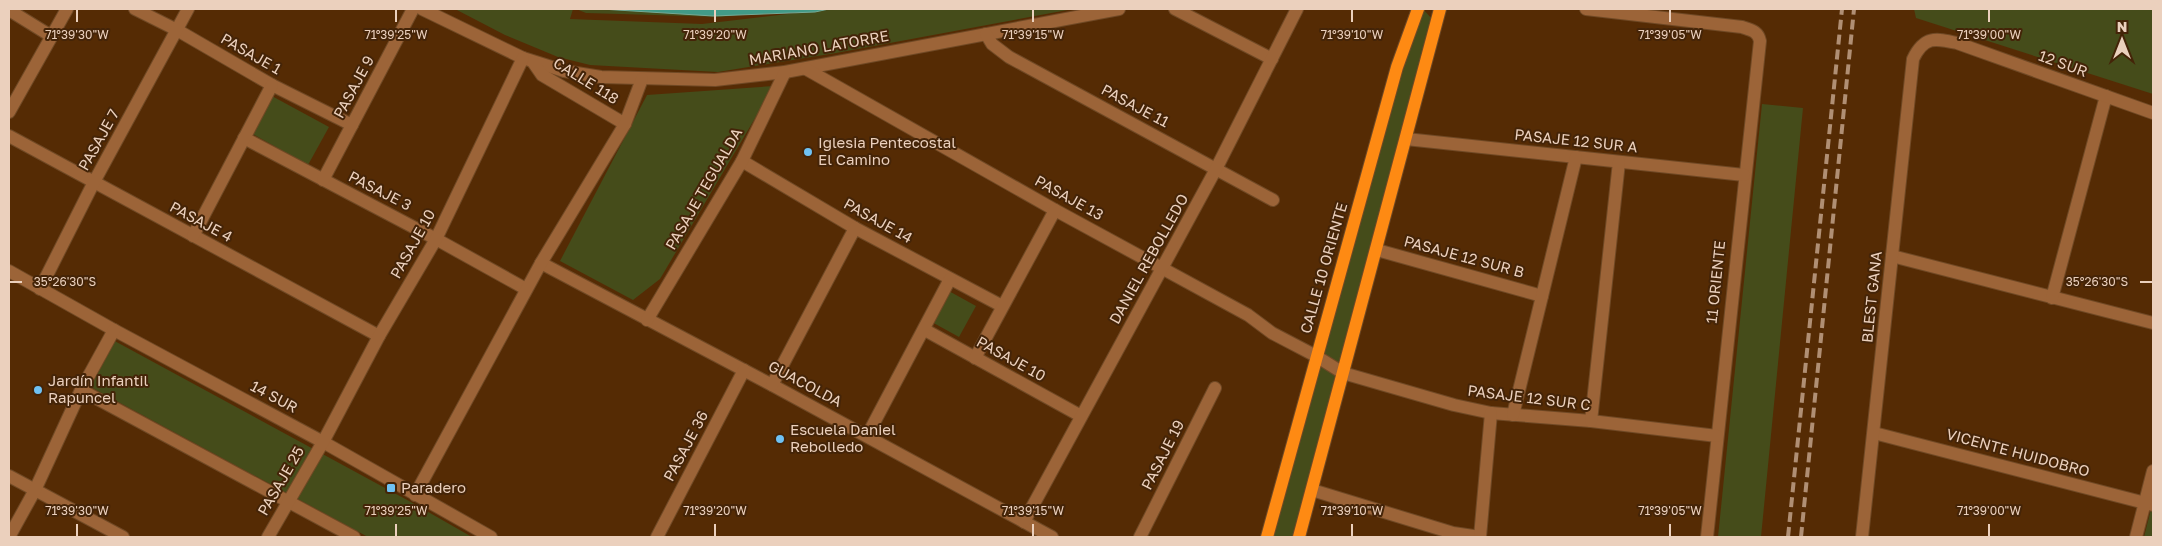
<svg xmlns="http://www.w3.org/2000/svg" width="2162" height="546" font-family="'Golos Text',sans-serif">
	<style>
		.green { fill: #454c1a }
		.water { fill: #429a87; stroke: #75aa97 }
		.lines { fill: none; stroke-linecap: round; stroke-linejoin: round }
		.minor-casing { stroke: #704925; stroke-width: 14 }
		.major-casing { stroke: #704925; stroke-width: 14 }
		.minor { stroke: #9c6438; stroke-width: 12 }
		.major { stroke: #fe8a13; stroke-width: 12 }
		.rail { stroke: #b08f74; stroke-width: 4; stroke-dasharray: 10 5; stroke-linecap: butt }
		.ticks { fill: none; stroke: #ebd0bd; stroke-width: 2 }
		.poi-dot { fill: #6fc2f4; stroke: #442408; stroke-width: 2 }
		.labels { text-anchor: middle; stroke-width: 4; stroke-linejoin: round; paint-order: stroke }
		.street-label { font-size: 15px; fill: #ebd0bd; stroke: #442408 }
		.poi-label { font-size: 15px; fill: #ebd0bd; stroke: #442408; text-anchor: start }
		.ticks-label { font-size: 12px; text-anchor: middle; fill: #ebd0bd; stroke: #442408; stroke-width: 4; stroke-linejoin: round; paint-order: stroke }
	</style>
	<rect width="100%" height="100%" fill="#552b04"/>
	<g class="green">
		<path d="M455 9H573L570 19 702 24 829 9H1073L836 53 718 72 590 65 558 57 505 35Z"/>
		<path d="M576 9H785L721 17 586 13Z"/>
		<path d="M1423 9 1432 19 1298 537H1271L1319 362 1415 26Z"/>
		<path d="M1914 9H2153V94L1916 18Z"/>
		<path d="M774 86 660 279 633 300 560 261 647 95Z"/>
		<path d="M270 95 329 127 308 165 249 132Z"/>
		<path d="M1762 104 1803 108 1761 537H1718Z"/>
		<path d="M947 290 976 306 959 337 930 321Z"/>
		<path d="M111 339 409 501 472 537H368L85 384Z"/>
		<path d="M2151 509 2153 510V537H2144Z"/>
	</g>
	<path class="water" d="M601 9H829L815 12 713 16Z"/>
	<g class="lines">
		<g class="minor-casing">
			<g id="minor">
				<path d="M135 9 177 30 272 85 352 125"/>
				<path d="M422 9 523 58 564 71 601 77 715 80 785 72 1119 9"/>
				<path d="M1175 9 1272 59"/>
				<path d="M1586 9 1742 27C1751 30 1758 31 1760 41L1707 537"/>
				<path d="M9 10 51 36"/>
				<path d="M986 34 992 44 1009 57 1273 200"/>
				<path d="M533 62 542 75 625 124"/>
				<path d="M806 69 1055 210 1248 315 1272 333 1316 356 1343 373 1454 405 1491 413 1591 421 1717 436"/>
				<path d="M9 112 67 9"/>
				<path d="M9 136 379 336"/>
				<path d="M244 138 436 239 526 289"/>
				<path d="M1406 139 1744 175"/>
				<path d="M742 161 855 228 1002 306"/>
				<path d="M323 180 413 9"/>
				<path d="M193 236 272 85"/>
				<path d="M1377 250 1542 296"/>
				<path d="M1892 256 2153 323"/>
				<path d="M541 263 772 385 1052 537"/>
				<path d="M9 271 114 330 323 442 491 537"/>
				<path d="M40 289 94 182 188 9"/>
				<path d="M2052 298 2106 96"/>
				<path d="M647 320 742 161 785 72"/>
				<path d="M925 330 1081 416"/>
				<path d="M975 358 1055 210"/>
				<path d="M772 385 855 228"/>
				<path d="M81 390 354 537"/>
				<path d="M1513 415 1576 157"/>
				<path d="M1591 421 1619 162"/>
				<path d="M1874 433 2153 505"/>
				<path d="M867 436 950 279"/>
				<path d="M9 476 123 537"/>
				<path d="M1312 490 1453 533 1480 537"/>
				<path d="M415 495 541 263 625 124 642 79"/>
				<path d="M1024 522 1216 169 1297 9"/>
				<path d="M9 537 35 490 81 390 114 330"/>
				<path d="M268 537 323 442 379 336 436 239 523 58"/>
				<path d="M657 537 744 370"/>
				<path d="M1140 537 1215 388"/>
				<path d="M1480 537 1491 413"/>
				<path d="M1862 537 1913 59C1924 36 1935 38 1957 43L2153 113"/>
				<path d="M2136 537 2153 471"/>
			</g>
		</g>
		<g class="major-casing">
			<g id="major">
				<path d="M1267 537 1397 67 1418 9"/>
				<path d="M1299 537 1440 9"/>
			</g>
		</g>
		<use href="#minor" class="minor"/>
		<use href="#major" class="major"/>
		<g class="rail">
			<path d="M1788 537 1842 9"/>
			<path d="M1801 537 1854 9"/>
		</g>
	</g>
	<path class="ticks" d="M77 10V22M396 10V22M715 10V22M1033 10V22M1352 10V22M1670 10V22M1989 10V22M10 282H22M2140 282H2152M77 524V536M396 524V536M715 524V536M1033 524V536M1352 524V536M1670 524V536M1989 524V536"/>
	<g class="poi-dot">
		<circle cx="808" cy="152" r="5"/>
		<circle cx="38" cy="390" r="5"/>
		<circle cx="780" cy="439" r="5"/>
		<rect x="386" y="483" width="10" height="10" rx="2.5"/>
	</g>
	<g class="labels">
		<g class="street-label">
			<text transform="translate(819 48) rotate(-10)" y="5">MARIANO LATORRE</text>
			<text transform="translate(251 54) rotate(30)" y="5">PASAJE 1</text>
			<text transform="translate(2063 64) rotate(20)" y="5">12 SUR</text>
			<text transform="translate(586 81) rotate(32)" y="5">CALLE 118</text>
			<text transform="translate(354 87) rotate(-62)" y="5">PASAJE 9</text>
			<text transform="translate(1135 106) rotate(28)" y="5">PASAJE 11</text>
			<text transform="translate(99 140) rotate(-61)" y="5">PASAJE 7</text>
			<text transform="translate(1576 141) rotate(6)" y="5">PASAJE 12 SUR A</text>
			<text transform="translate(704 189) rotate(-60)" y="5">PASAJE TEGUALDA</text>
			<text transform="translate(380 191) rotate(27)" y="5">PASAJE 3</text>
			<text transform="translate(1069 198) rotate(29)" y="5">PASAJE 13</text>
			<text transform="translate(878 221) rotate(29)" y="5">PASAJE 14</text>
			<text transform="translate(201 222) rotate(28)" y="5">PASAJE 4</text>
			<text transform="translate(413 244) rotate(-61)" y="5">PASAJE 10</text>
			<text transform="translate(1464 257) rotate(15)" y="5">PASAJE 12 SUR B</text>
			<text transform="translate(1149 259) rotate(-61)" y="5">DANIEL REBOLLEDO</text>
			<text transform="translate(1324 268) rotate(-74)" y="5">CALLE 10 ORIENTE</text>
			<text transform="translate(1716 282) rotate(-84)" y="5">11 ORIENTE</text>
			<text transform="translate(1872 297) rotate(-84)" y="5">BLEST GANA</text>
			<text transform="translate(1011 359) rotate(29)" y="5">PASAJE 10</text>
			<text transform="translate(805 384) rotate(28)" y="5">GUACOLDA</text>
			<text transform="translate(274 397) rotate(28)" y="5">14 SUR</text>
			<text transform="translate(1529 398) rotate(7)" y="5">PASAJE 12 SUR C</text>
			<text transform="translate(686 446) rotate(-62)" y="5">PASAJE 36</text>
			<text transform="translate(2018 453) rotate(15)" y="5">VICENTE HUIDOBRO</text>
			<text transform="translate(1163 455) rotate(-63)" y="5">PASAJE 19</text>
			<text transform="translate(281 481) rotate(-60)" y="5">PASAJE 25</text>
		</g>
		<g class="poi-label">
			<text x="818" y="148">Iglesia Pentecostal<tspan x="818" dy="17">El Camino</tspan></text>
			<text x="48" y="386">Jardín Infantil<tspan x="48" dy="17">Rapuncel</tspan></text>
			<text x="790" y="435">Escuela Daniel<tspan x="790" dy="17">Rebolledo</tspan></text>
			<text x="401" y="493">Paradero</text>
		</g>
	</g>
	<g class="ticks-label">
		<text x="77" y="39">71°39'30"W</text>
		<text x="396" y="39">71°39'25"W</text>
		<text x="715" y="39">71°39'20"W</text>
		<text x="1033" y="39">71°39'15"W</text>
		<text x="1352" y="39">71°39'10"W</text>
		<text x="1670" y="39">71°39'05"W</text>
		<text x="1989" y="39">71°39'00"W</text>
		<text x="65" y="286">35°26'30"S</text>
		<text x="2097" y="286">35°26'30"S</text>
		<text x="77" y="515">71°39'30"W</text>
		<text x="396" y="515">71°39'25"W</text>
		<text x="715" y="515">71°39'20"W</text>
		<text x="1033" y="515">71°39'15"W</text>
		<text x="1352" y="515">71°39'10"W</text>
		<text x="1670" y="515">71°39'05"W</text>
		<text x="1989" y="515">71°39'00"W</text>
	</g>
	<rect width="2162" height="546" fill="none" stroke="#ebd0bd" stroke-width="20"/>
	<g transform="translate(2122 40)" stroke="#442408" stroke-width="4" paint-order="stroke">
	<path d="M0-4L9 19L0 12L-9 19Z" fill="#ebd0bd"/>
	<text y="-8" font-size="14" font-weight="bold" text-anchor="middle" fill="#ebd0bd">N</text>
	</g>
</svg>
